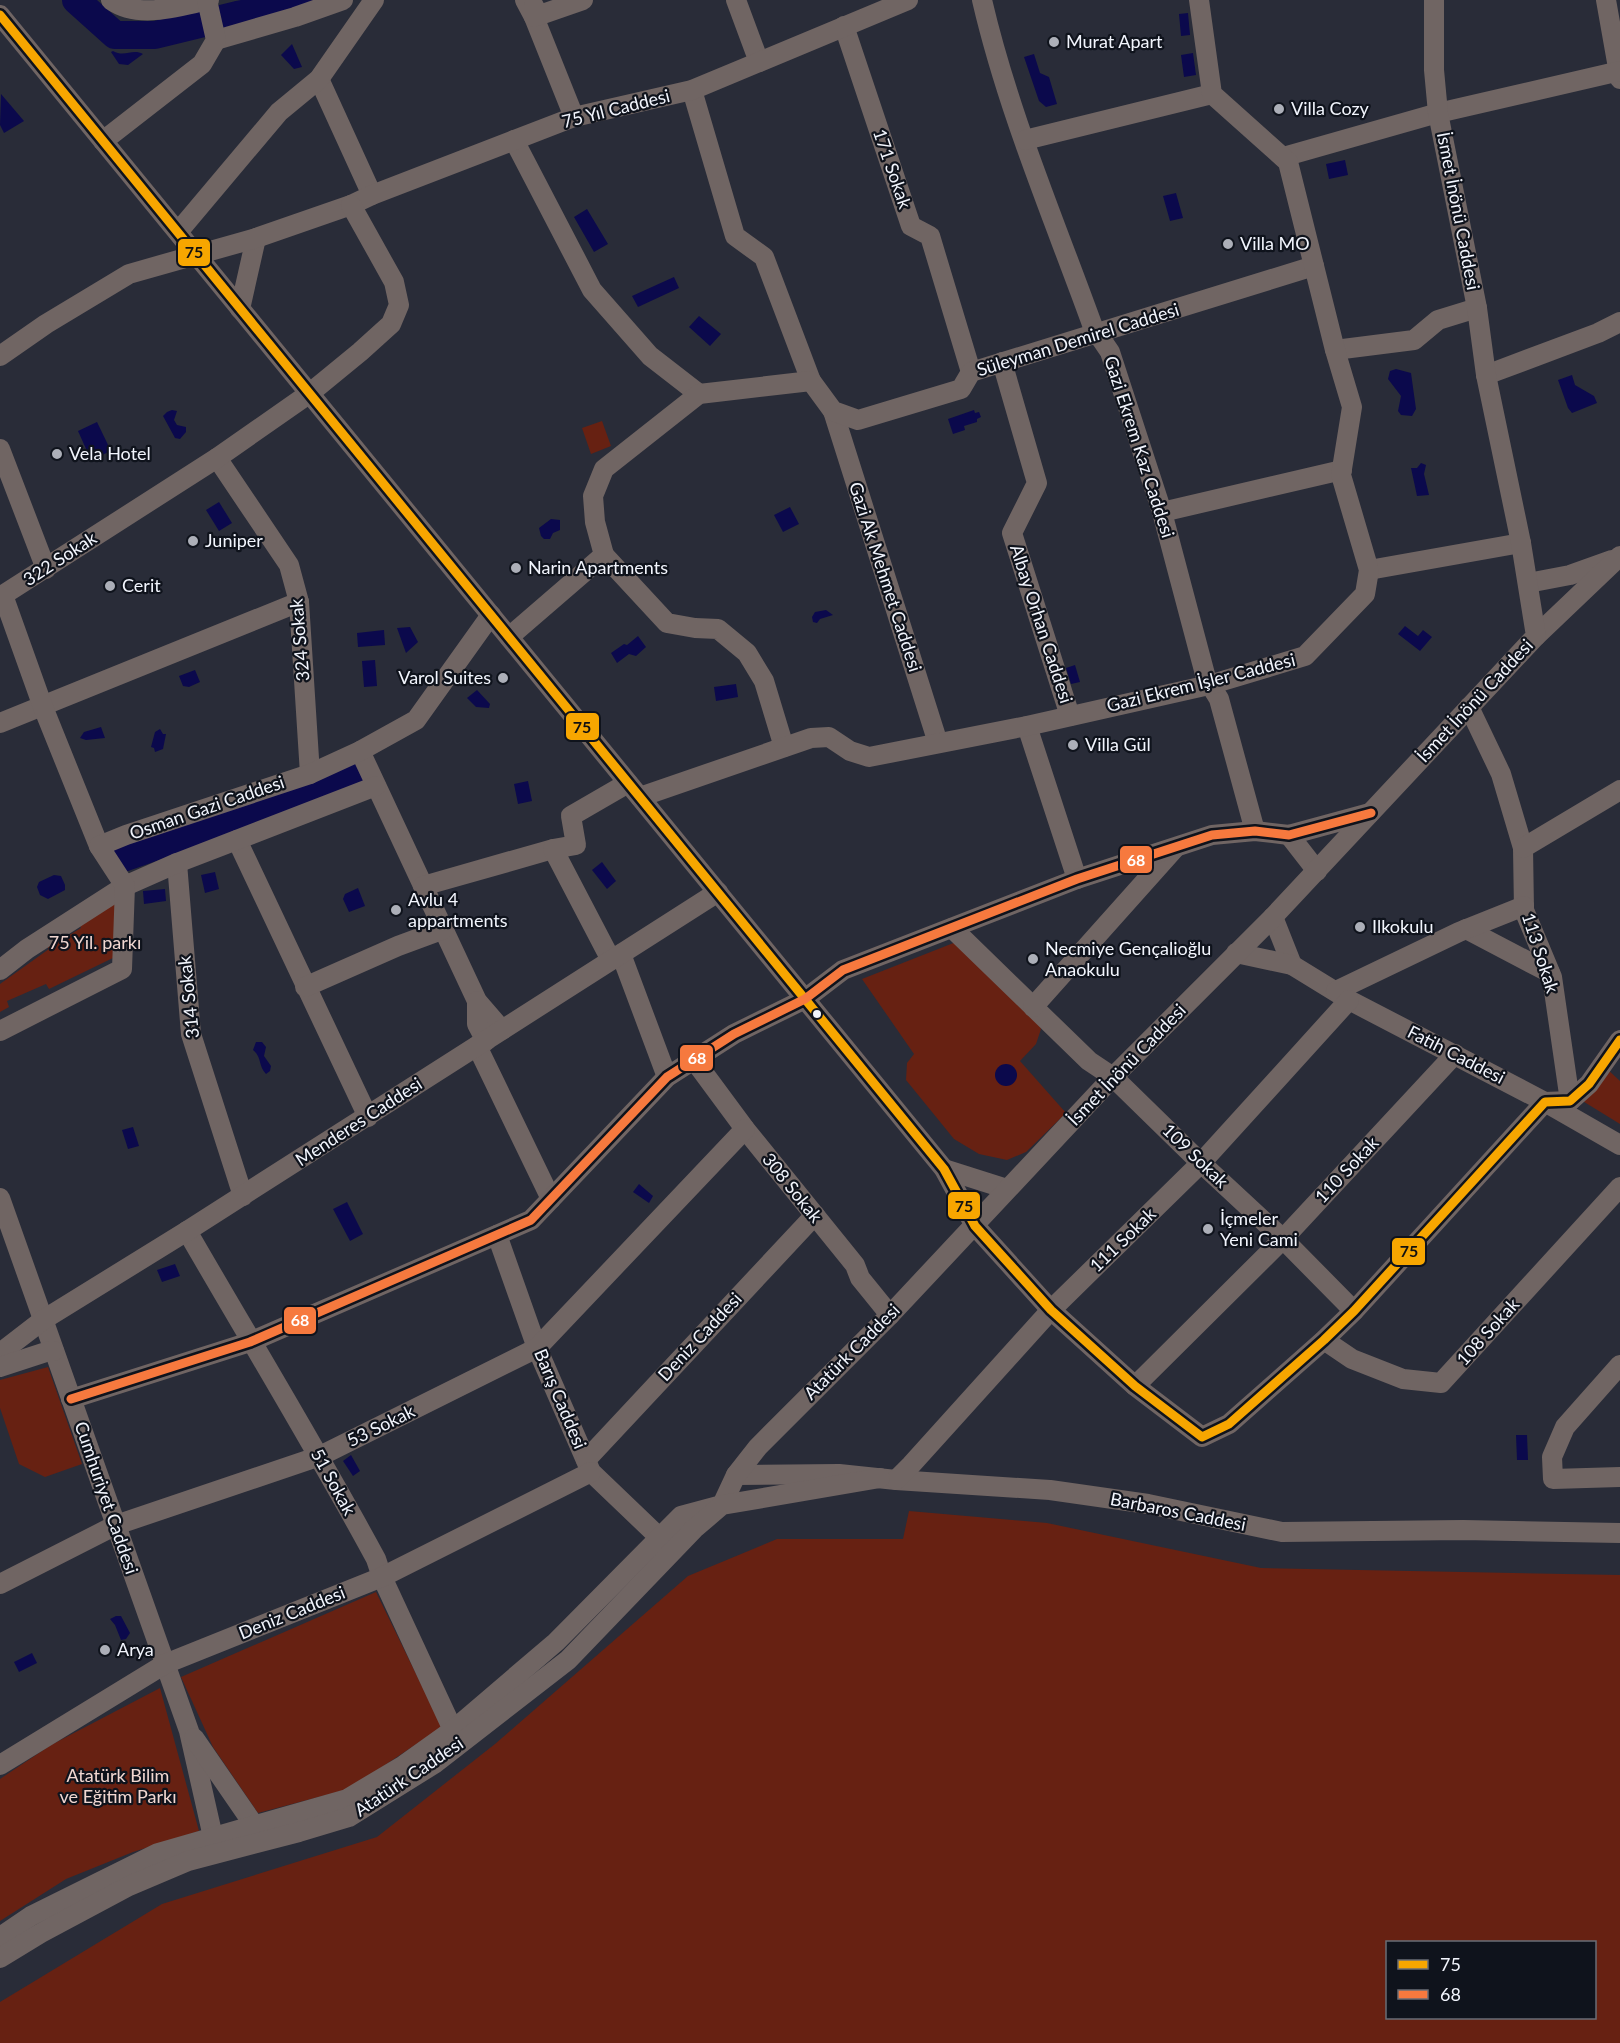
<svg xmlns="http://www.w3.org/2000/svg" width="1620" height="2043" font-family="Lato,sans-serif">
	<style>
		.green { fill: #672112; fill-rule: evenodd }
		.water { fill: #0b094c }
		.lines { fill: none; stroke-linecap: round; stroke-linejoin: round }
		.river { stroke: #0b094c; stroke-width: 28 }
		.minor { stroke: #706563; stroke-width: 20 }
		.bus-1-casing { stroke: #0f131c; stroke-width: 14 }
		.bus-2-casing { stroke: #0f131c; stroke-width: 14 }
		.bus-1 { stroke: #f7a600; stroke-width: 9 }
		.bus-2 { stroke: #f6793e; stroke-width: 9 }
		.poi-dot { fill: #acafb8; stroke: #0f131c; stroke-width: 2 }
		.bus-dot { fill: #f2f5fd; stroke: #0f131c; stroke-width: 2 }
		.labels { text-anchor: middle; stroke-width: 4.5; stroke-linejoin: round; paint-order: stroke }
		.poi-label { font-size: 18px; fill: #f2f5fd; stroke: #0f131c; text-anchor: start }
		.street-label { font-size: 18px; fill: #f2f5fd; stroke: #0f131c }
		.park-label { font-size: 18px; fill: #f1d7d1; stroke: #0f131c }
		.line-badge { stroke: #0f131c; stroke-width: 2 }
		.badge-label { font-size: 16px; text-anchor: middle; font-weight: bold; fill: #fff }
		.pale-badge-label { font-size: 16px; text-anchor: middle; font-weight: bold; fill: #111 }
	</style>
	<rect width="100%" height="100%" fill="#292c38"/>
	<g class="green">
		<path d="M602 421 611 446 591 454 582 428Z"/>
		<path d="M119 898 117 956 49 989 46 984 7 1001 9 1007 0 1012V984L49 949 46 944 55 938 58 942 81 928 79 923Z"/>
		<path d="M956 942 1036 1019 1041 1029 1036 1044 1020 1061 1066 1113 1026 1152 1007 1160 979 1154 954 1139 906 1080 907 1063 914 1054 862 979Z"/>
		<path d="M1607 1069 1620 1081V1124L1581 1100Z"/>
		<path d="M48 1367 82 1464 45 1477 19 1464 0 1408V1380Z"/>
		<path d="M909 1511 1047 1523 1261 1568 1620 1575V2043H0V2002L162 1904 377 1837 495 1744 688 1576 777 1539H903ZM1388 1942H1594V2018H1388Z"/>
		<path d="M376 1592 442 1727 349 1789 258 1813 213 1747 181 1677Z"/>
		<path d="M160 1688 199 1831 133 1852 66 1879 0 1921V1779L51 1745Z"/>
	</g>
	<g class="water">
		<path d="M1188 13 1190 35 1181 36 1179 14Z"/>
		<path d="M292 44 302 67 294 69 281 55Z"/>
		<path d="M113 51C125 58 132 48 143 54L128 65 119 64 111 52Z"/>
		<path d="M1193 53 1196 75 1184 77 1181 55Z"/>
		<path d="M1034 54 1040 73 1049 77 1057 104 1046 107 1039 101 1024 57Z"/>
		<path d="M1 94 24 121 4 133 0 125Z"/>
		<path d="M1345 160 1348 175 1329 179 1326 164Z"/>
		<path d="M1176 193 1183 218 1170 221 1163 196Z"/>
		<path d="M587 209 608 244 594 252 574 217Z"/>
		<path d="M674 277 679 288 638 307 632 296Z"/>
		<path d="M699 316 721 334 710 346 689 327Z"/>
		<path d="M1396 369 1411 373 1416 409 1412 416 1401 415 1398 411 1401 396 1388 379 1390 371Z"/>
		<path d="M1572 375 1575 385 1594 396 1597 403 1572 413 1568 408 1558 380Z"/>
		<path d="M172 410 177 411 174 420 177 425 186 427V432L180 439 175 438 163 416 167 412Z"/>
		<path d="M974 410 975 413 979 412 981 417 977 419V422L964 426 965 430 953 434 948 419Z"/>
		<path d="M97 422 111 451 91 460 78 431Z"/>
		<path d="M1421 463 1426 465 1424 474 1429 495 1417 496 1411 468H1417Z"/>
		<path d="M219 502 232 523 219 531 206 510Z"/>
		<path d="M790 507 799 524 783 532 774 515Z"/>
		<path d="M551 519 560 520V530L553 533 550 539H544L541 536 539 528Z"/>
		<path d="M826 610 833 615 820 619 817 623 813 622 812 617 815 612Z"/>
		<path d="M1405 626 1418 636 1423 630 1432 637 1420 651 1398 634Z"/>
		<path d="M410 627 418 642 406 653 397 628Z"/>
		<path d="M384 630 385 645 358 647 357 633Z"/>
		<path d="M638 636 646 647 636 656 629 654 617 663 611 653 624 644 627 645Z"/>
		<path d="M375 660 377 686 364 687 362 661Z"/>
		<path d="M1075 665 1080 682 1071 684 1066 668Z"/>
		<path d="M195 670 200 682 189 687 183 686 179 676Z"/>
		<path d="M736 684 738 697 716 701 714 687Z"/>
		<path d="M477 690 490 704 489 708 476 707 467 698Z"/>
		<path d="M101 727 105 738 86 740 80 738 84 732Z"/>
		<path d="M160 729 163 734H166L163 749 155 752 154 748 151 747 155 732Z"/>
		<path d="M528 781 532 801 518 804 514 784Z"/>
		<path d="M602 862 616 881 607 889 592 870Z"/>
		<path d="M215 872 219 889 205 893 201 875Z"/>
		<path d="M54 875 61 876 65 885V890L48 899 40 895 37 887 39 882Z"/>
		<path d="M358 888 365 906 349 912 343 899 345 894Z"/>
		<path d="M165 889 166 901 144 904 143 891Z"/>
		<path d="M256 1042H262L266 1047 264 1056 271 1066 270 1071 266 1074C258 1066 262 1057 253 1050Z"/>
		<circle cx="1006" cy="1075" r="11"/>
		<path d="M133 1127 139 1146 128 1149 122 1130Z"/>
		<path d="M639 1184 653 1196 649 1203 633 1192Z"/>
		<path d="M347 1202 363 1234 350 1241 333 1209Z"/>
		<path d="M175 1264 180 1276 162 1282 157 1270Z"/>
		<path d="M1516 1435H1527L1528 1460H1517Z"/>
		<path d="M351 1455 360 1471 353 1476 343 1461Z"/>
		<path d="M116 1616H121L130 1633 126 1639 121 1640 115 1625 110 1619Z"/>
		<path d="M32 1653 37 1663 19 1672 14 1662Z"/>
	</g>
	<g class="lines">
		<g class="river">
			<path d="M76 0 115 35H155L237 15 317 0"/>
			<path d="M120 859 357 775"/>
		</g>
		<g class="minor">
			<path d="M111 0C139 20 179 6 209 0"/>
			<path d="M525 0 534 17 574 117"/>
			<path d="M736 0 759 62"/>
			<path d="M982 0C1008 112 1054 219 1093 327L1110 352 1162 512 1206 678 1219 699 1255 831"/>
			<path d="M1606 0 1620 79"/>
			<path d="M534 6V17L583 0"/>
			<path d="M0 15 944 1169 975 1226 1051 1310 1135 1386 1202 1437 1229 1424 1324 1340 1354 1311 1545 1102 1570 1101 1589 1084 1620 1040"/>
			<path d="M844 26 911 226 930 236 971 372"/>
			<path d="M216 40 295 17 343 0"/>
			<path d="M319 79 372 195"/>
			<path d="M692 90 735 236 764 257 811 381"/>
			<path d="M514 140 592 290 650 356 699 394"/>
			<path d="M1025 140 1212 94"/>
			<path d="M103 141 202 64 216 40 207 0"/>
			<path d="M1283 157 1438 113 1620 71"/>
			<path d="M178 232 279 112 319 79 374 0"/>
			<path d="M240 309 256 238"/>
			<path d="M1335 350 1414 340 1438 320 1477 308"/>
			<path d="M0 356 46 324 129 274 256 238 351 205 372 195 574 117 692 90 908 0"/>
			<path d="M1002 362 1037 483 1012 533 1070 716"/>
			<path d="M1486 375 1598 333 1620 322"/>
			<path d="M833 411 938 743"/>
			<path d="M0 449 46 569"/>
			<path d="M217 458 289 565 299 602 310 774"/>
			<path d="M1162 512 1342 470"/>
			<path d="M604 555 667 623 695 628 718 629 747 653 764 681 784 747"/>
			<path d="M1369 570 1521 543"/>
			<path d="M1528 583 1570 575 1612 560"/>
			<path d="M1536 636 1620 556"/>
			<path d="M509 637 604 555 595 522 593 496 604 469 699 394 811 381 833 411 858 420 961 389 971 372 1314 266"/>
			<path d="M1469 707 1501 774 1523 848 1524 910 1552 977 1570 1101"/>
			<path d="M0 723 299 602"/>
			<path d="M1027 726 1077 879"/>
			<path d="M360 751 477 1001 502 1030"/>
			<path d="M640 797 811 738 829 737 850 751 869 757 1027 726 1209 685 1305 656 1365 594 1369 570 1341 475 1352 407 1335 350 1288 162 1212 94 1199 0"/>
			<path d="M1289 835 1317 871"/>
			<path d="M237 840 368 1117"/>
			<path d="M99 846 43 707 3 595 217 458 310 393 360 352 391 324 399 305 394 282 351 205"/>
			<path d="M1523 848 1620 790"/>
			<path d="M177 863 191 1034 243 1196"/>
			<path d="M423 886 553 849"/>
			<path d="M1273 917 1292 965"/>
			<path d="M952 928 1089 1061 1113 1077 1201 1163 1283 1239 1354 1311"/>
			<path d="M1466 929 1550 973"/>
			<path d="M1236 953 1292 965 1349 1000 1545 1102 1620 1145"/>
			<path d="M621 954 667 1077"/>
			<path d="M611 960 553 849 576 845 571 816 628 783"/>
			<path d="M0 970 27 949 125 886 177 863 376 786"/>
			<path d="M305 987 398 946 444 929"/>
			<path d="M1336 991 1459 932 1524 906"/>
			<path d="M477 1001V1024L486 1041"/>
			<path d="M1033 1007 1175 848"/>
			<path d="M0 1031 122 969 125 886 99 846 126 835 310 774 360 751 416 720 491 615"/>
			<path d="M477 1046 551 1199"/>
			<path d="M694 1060 745 1129 855 1265 860 1278 890 1315"/>
			<path d="M944 1169 1007 1189"/>
			<path d="M0 1198 189 1731 213 1837 220 1848"/>
			<path d="M187 1231C250 1340 316 1448 376 1559L382 1577 453 1730 460 1740"/>
			<path d="M497 1235 537 1348 591 1472 660 1538"/>
			<path d="M1324 1340 1352 1359 1403 1379 1441 1383 1620 1187"/>
			<path d="M0 1353 43 1320 187 1231 718 892"/>
			<path d="M1620 1365 1565 1427 1552 1457 1553 1479 1620 1477"/>
			<path d="M0 1367 49 1351H54"/>
			<path d="M1135 1386 1283 1239 1455 1054"/>
			<path d="M71 1399 250 1342 531 1220 667 1077 734 1034 805 999 843 970 1077 879 1212 835 1255 831 1289 835 1370 813"/>
			<path d="M586 1460 815 1215"/>
			<path d="M736 1475 839 1474 896 1480 1050 1490 1148 1504 1282 1532 1463 1530 1620 1533"/>
			<path d="M896 1480 911 1465 1051 1310 1201 1163 1349 1000"/>
			<path d="M0 1584 116 1525 320 1456 537 1348 745 1129"/>
			<path d="M194 1738 254 1825 251 1836"/>
			<path d="M0 1765 165 1664 382 1577 591 1472"/>
			<path d="M0 1937 31 1916 158 1853 347 1799 404 1765 453 1730 556 1642 681 1516 722 1505 736 1475 758 1447 890 1315 1113 1077 1273 917 1536 636 1521 543 1486 375 1477 308 1438 113 1434 70V0"/>
			<path d="M0 1958 41 1933 129 1886 188 1861 299 1832 349 1817 434 1764 568 1660 694 1529 722 1505 880 1478"/>
		</g>
		<g class="bus-1-casing">
			<path id="bus-1" d="M0 15 944 1169 975 1226 1051 1310 1135 1386 1202 1437 1229 1424 1324 1340 1354 1311 1545 1102 1570 1101 1589 1084 1620 1040"/>
		</g>
		<g class="bus-2-casing">
			<path id="bus-2" d="M71 1399 250 1342 531 1220 667 1077 734 1034 805 999 843 970 1077 879 1212 835 1255 831 1289 835 1371 813"/>
		</g>
		<use href="#bus-1" class="bus-1"/>
		<use href="#bus-2" class="bus-2"/>
	</g>
	<g class="poi-dot">
		<circle cx="1054" cy="42" r="6"/>
		<circle cx="1279" cy="109" r="6"/>
		<circle cx="1228" cy="244" r="6"/>
		<circle cx="57" cy="454" r="6"/>
		<circle cx="193" cy="541" r="6"/>
		<circle cx="516" cy="568" r="6"/>
		<circle cx="110" cy="586" r="6"/>
		<circle cx="503" cy="678" r="6"/>
		<circle cx="1073" cy="745" r="6"/>
		<circle cx="396" cy="910" r="6"/>
		<circle cx="1360" cy="927" r="6"/>
		<circle cx="1033" cy="959" r="6"/>
		<circle cx="1208" cy="1229" r="6"/>
		<circle cx="105" cy="1650" r="6"/>
	</g>
	<circle class="bus-dot" cx="817" cy="1014" r="5"/>
	<g class="labels">
		<g class="poi-label">
			<text x="1066" y="48">Murat Apart</text>
			<text x="1291" y="115">Villa Cozy</text>
			<text x="1240" y="250">Villa MO</text>
			<text x="69" y="460">Vela Hotel</text>
			<text x="205" y="547">Juniper</text>
			<text x="528" y="574">Narin Apartments</text>
			<text x="122" y="592">Cerit</text>
			<text x="491" y="684" text-anchor="end">Varol Suites</text>
			<text x="1085" y="751">Villa Gül</text>
			<text x="408" y="906">Avlu 4<tspan x="408" dy="21">appartments</tspan></text>
			<text x="1372" y="933">Ilkokulu</text>
			<text x="1045" y="955">Necmiye Gençalioğlu<tspan x="1045" dy="21">Anaokulu</tspan></text>
			<text x="1220" y="1225">İçmeler<tspan x="1220" dy="21">Yeni Cami</tspan></text>
			<text x="117" y="1656">Arya</text>
		</g>
		<g class="street-label">
			<text transform="translate(616 109) rotate(-14)" y="6">75 Yıl Caddesi</text>
			<text transform="translate(892 169) rotate(71)" y="6">171 Sokak</text>
			<text transform="translate(1458 211) rotate(79)" y="6">İsmet İnönü Caddesi</text>
			<text transform="translate(1078 340) rotate(-17)" y="6">Süleyman Demirel Caddesi</text>
			<text transform="translate(1139 447) rotate(72)" y="6">Gazi Ekrem Kaz Caddesi</text>
			<text transform="translate(60 559) rotate(-33)" y="6">322 Sokak</text>
			<text transform="translate(885 577) rotate(72)" y="6">Gazi Ak Mehmet Caddesi</text>
			<text transform="translate(1041 624) rotate(72)" y="6">Albay Orhan Caddesi</text>
			<text transform="translate(300 640) rotate(-95)" y="6">324 Sokak</text>
			<text transform="translate(1201 683) rotate(-14)" y="6">Gazi Ekrem İşler Caddesi</text>
			<text transform="translate(1475 701) rotate(-47)" y="6">İsmet İnönü Caddesi</text>
			<text transform="translate(207 808) rotate(-19)" y="6">Osman Gazi Caddesi</text>
			<text transform="translate(1540 953) rotate(72)" y="6">113 Sokak</text>
			<text transform="translate(189 997) rotate(-96)" y="6">314 Sokak</text>
			<text transform="translate(1456 1055) rotate(27)" y="6">Fatih Caddesi</text>
			<text transform="translate(1127 1065) rotate(-46)" y="6">İsmet İnönü Caddesi</text>
			<text transform="translate(359 1122) rotate(-33)" y="6">Menderes Caddesi</text>
			<text transform="translate(1195 1156) rotate(44)" y="6">109 Sokak</text>
			<text transform="translate(1347 1170) rotate(-47)" y="6">110 Sokak</text>
			<text transform="translate(792 1188) rotate(51)" y="6">308 Sokak</text>
			<text transform="translate(1123 1240) rotate(-44)" y="6">111 Sokak</text>
			<text transform="translate(1488 1332) rotate(-48)" y="6">108 Sokak</text>
			<text transform="translate(700 1337) rotate(-47)" y="6">Deniz Caddesi</text>
			<text transform="translate(852 1352) rotate(-45)" y="6">Atatürk Caddesi</text>
			<text transform="translate(560 1399) rotate(67)" y="6">Barış Caddesi</text>
			<text transform="translate(381 1426) rotate(-26)" y="6">53 Sokak</text>
			<text transform="translate(333 1482) rotate(61)" y="6">51 Sokak</text>
			<text transform="translate(106 1498) rotate(71)" y="6">Cumhuriyet Caddesi</text>
			<text transform="translate(1178 1512) rotate(11)" y="6">Barbaros Caddesi</text>
			<text transform="translate(292 1613) rotate(-22)" y="6">Deniz Caddesi</text>
			<text transform="translate(409 1777) rotate(-34)" y="6">Atatürk Caddesi</text>
		</g>
		<g class="park-label">
			<text x="95" y="949">75 Yil. parkı</text>
			<text x="118" y="1782">Atatürk Bilim<tspan x="118" dy="21">ve Eğitim Parkı</tspan></text>
		</g>
	</g>
	<g class="line-badge">
		<rect x="177" y="238" width="34" height="29" rx="6" fill="#f7a600"/>
		<rect x="565" y="712" width="35" height="29" rx="6" fill="#f7a600"/>
		<rect x="1119" y="845" width="34" height="29" rx="6" fill="#f6793e"/>
		<rect x="679" y="1044" width="35" height="28" rx="6" fill="#f6793e"/>
		<rect x="947" y="1191" width="34" height="29" rx="6" fill="#f7a600"/>
		<rect x="1391" y="1237" width="35" height="29" rx="6" fill="#f7a600"/>
		<rect x="283" y="1306" width="34" height="29" rx="6" fill="#f6793e"/>
	</g>
	<g class="badge-label">
		<text x="1136" y="866">68</text>
		<text x="697" y="1064">68</text>
		<text x="300" y="1326">68</text>
	</g>
	<g class="pale-badge-label">
		<text x="194" y="258">75</text>
		<text x="582" y="733">75</text>
		<text x="964" y="1212">75</text>
		<text x="1409" y="1257">75</text>
	</g>
	<rect x="1386" y="1941" width="210" height="78" fill="#0f131c" stroke="#6a6d76" stroke-width="1.5"/>
	<rect x="1398" y="1960" width="30" height="9" fill="#f7a600" stroke="#6a6d76" stroke-width="1.5"/>
	<text x="1440" y="1971" font-size="18" fill="#f2f5fd">75</text>
	<rect x="1398" y="1990" width="30" height="9" fill="#f6793e" stroke="#6a6d76" stroke-width="1.5"/>
	<text x="1440" y="2001" font-size="18" fill="#f2f5fd">68</text>
</svg>
